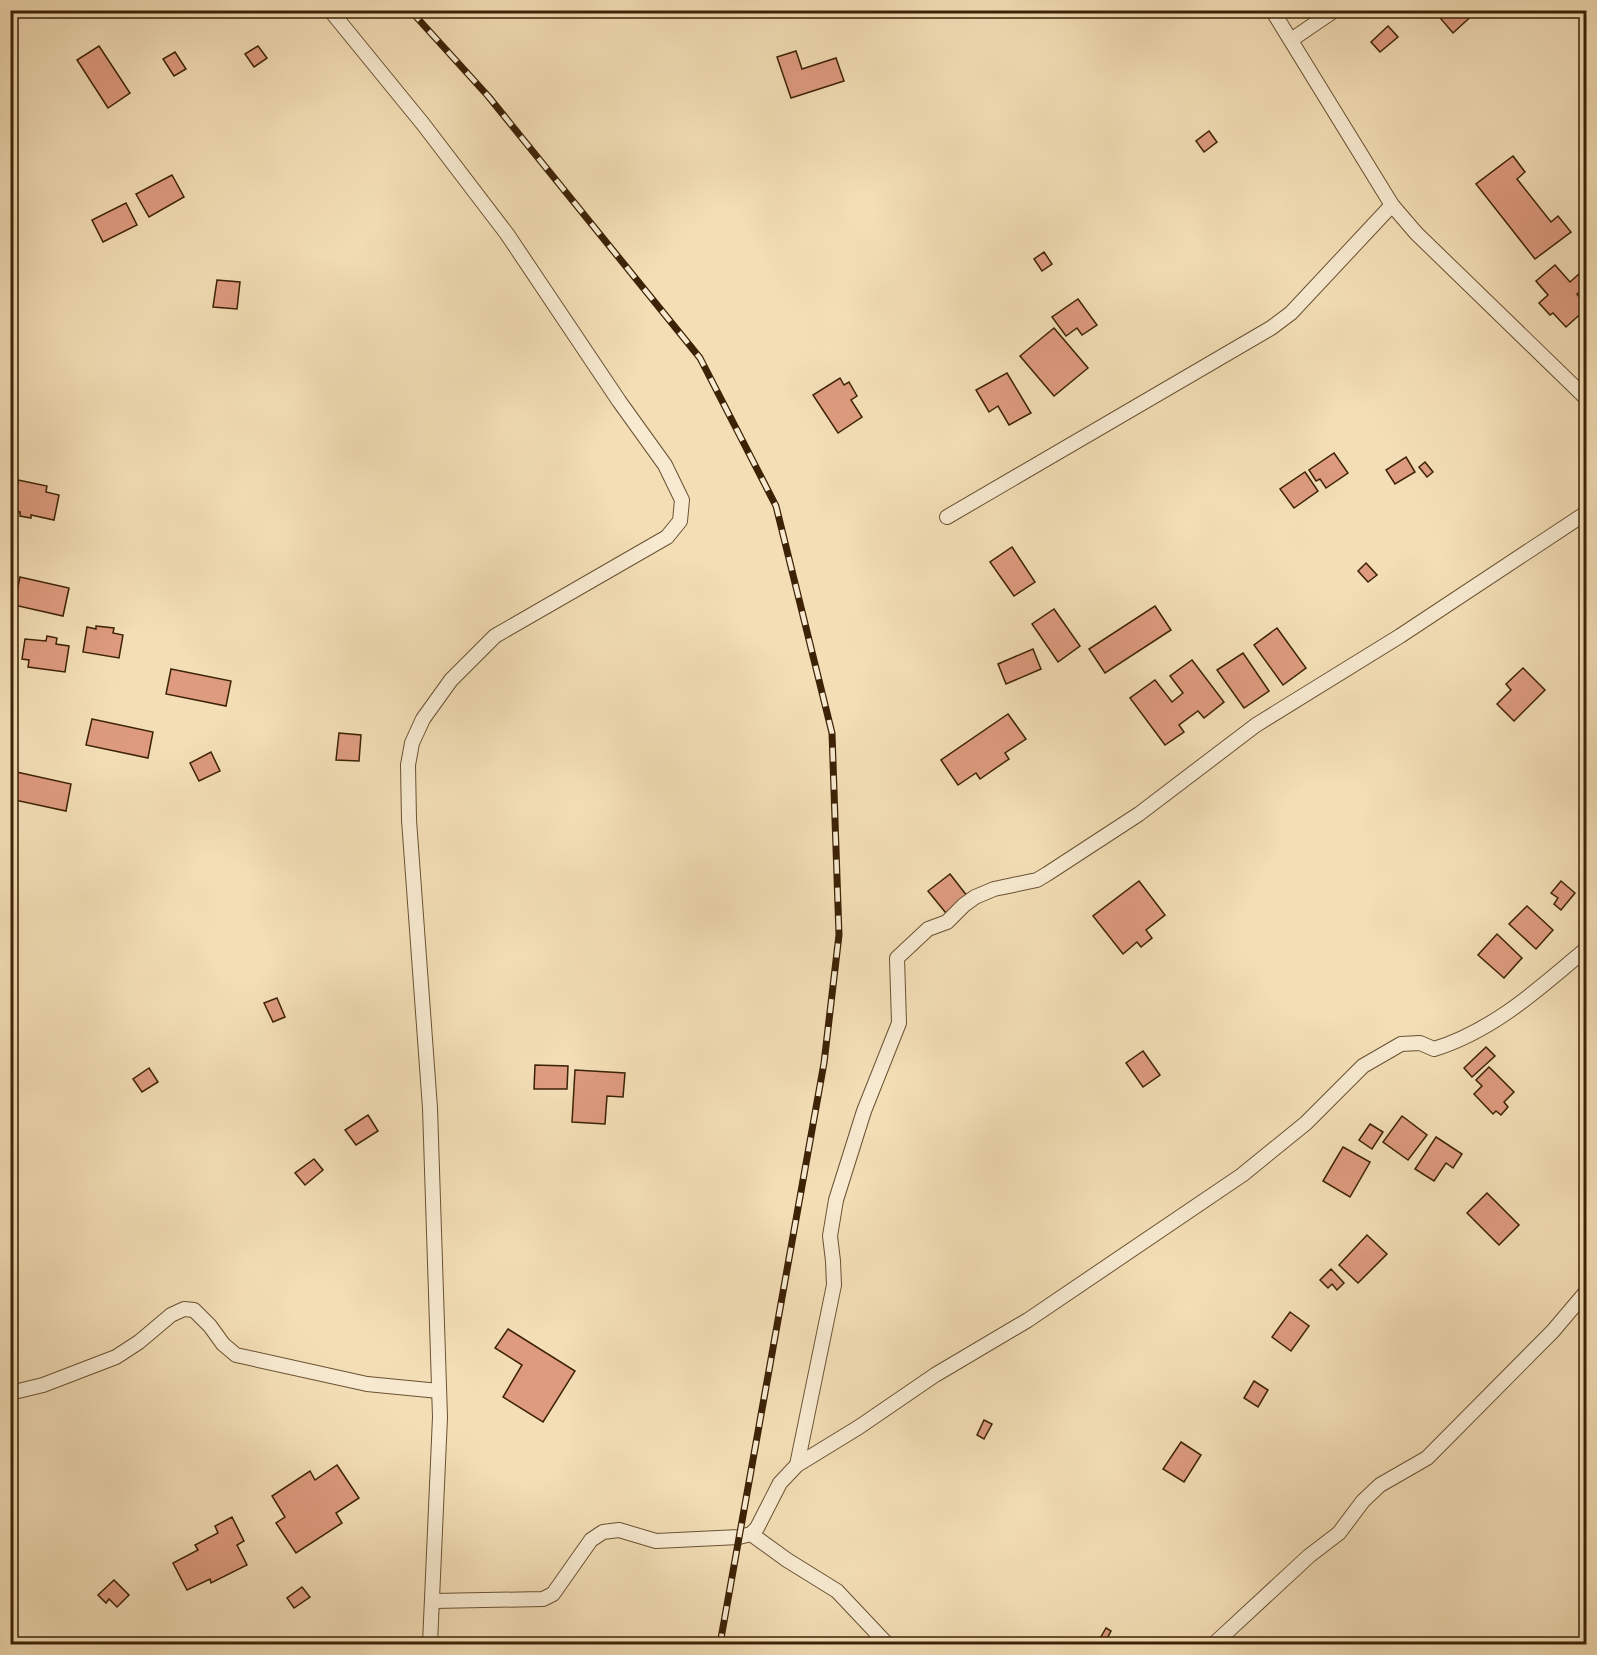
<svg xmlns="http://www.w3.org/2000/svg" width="1597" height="1655" font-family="'IM FELL Great Primer',serif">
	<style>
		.building { fill: #de9b7f; stroke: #3d2206; stroke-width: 1.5 }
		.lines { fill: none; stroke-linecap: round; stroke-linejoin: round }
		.street-casing { stroke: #6a5132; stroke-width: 16 }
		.street { stroke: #f7ead0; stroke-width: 14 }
		.rail-casing { stroke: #3d2206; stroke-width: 7 }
		.rail { stroke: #f7ead0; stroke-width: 4.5; stroke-dasharray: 14; stroke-linecap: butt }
	</style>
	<rect width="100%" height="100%" fill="#f3deb6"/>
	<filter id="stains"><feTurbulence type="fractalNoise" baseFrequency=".00333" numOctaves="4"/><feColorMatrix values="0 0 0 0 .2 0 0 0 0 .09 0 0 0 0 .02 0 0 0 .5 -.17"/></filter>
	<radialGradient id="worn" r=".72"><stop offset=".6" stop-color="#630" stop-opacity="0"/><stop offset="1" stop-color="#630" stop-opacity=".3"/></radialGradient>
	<g class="building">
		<path d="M1436 10H1478L1453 33 1435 12Z"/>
		<path d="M1388 26 1398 37 1380 52 1371 42Z"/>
		<path d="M99 46 130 93 108 108 77 60Z"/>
		<path d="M258 46 267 58 254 67 245 54Z"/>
		<path d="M796 51 802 69 836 58 844 81 791 98 777 57Z"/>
		<path d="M175 52 186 69 174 76 163 59Z"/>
		<path d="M1209 131 1217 142 1204 152 1196 141Z"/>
		<path d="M1513 156 1525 172 1517 179 1551 222 1558 216 1571 232 1535 259 1476 184Z"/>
		<path d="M172 175 184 197 149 217 136 194Z"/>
		<path d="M126 203 137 225 103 242 92 220Z"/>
		<path d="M1044 252 1052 264 1042 271 1034 259Z"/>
		<path d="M1555 265 1570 282 1580 273 1586 280V286L1577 294 1586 305V309L1566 327 1553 313 1550 315 1539 303 1548 295 1536 281Z"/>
		<path d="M217 280 240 282 237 309 213 307Z"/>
		<path d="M1078 299 1097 325 1082 335 1077 328 1066 336 1052 317Z"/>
		<path d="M1054 328 1088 368 1054 396 1020 356Z"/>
		<path d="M1007 373 1031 413 1009 425 998 406 989 412 976 390Z"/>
		<path d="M840 378 844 385 849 382 857 396 851 400 862 417 838 433 813 395Z"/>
		<path d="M1334 453 1348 473 1326 488 1320 479 1316 481 1309 470Z"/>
		<path d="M1406 457 1415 472 1395 484 1386 470Z"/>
		<path d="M1425 462 1433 472 1427 477 1419 467Z"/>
		<path d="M1305 472 1318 491 1294 508 1280 489Z"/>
		<path d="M18 480 47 486 46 492 59 495 54 520 31 515V518L20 516V512L10 511V482L18 484Z"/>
		<path d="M1012 547 1035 582 1014 596 990 562Z"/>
		<path d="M1366 563 1377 575 1368 582 1358 571Z"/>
		<path d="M20 577 69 588 63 616 14 605Z"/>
		<path d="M1155 606 1171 630 1105 673 1089 649Z"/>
		<path d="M1054 609 1080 646 1058 662 1032 624Z"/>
		<path d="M96 626 114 628 113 633 123 635 119 658 83 652 87 627 96 629Z"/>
		<path d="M1277 628 1306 668 1283 685 1254 645Z"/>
		<path d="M47 636 57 638 56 644 69 646 65 672 28 667 29 660 22 659 25 639 46 641Z"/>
		<path d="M1033 649 1041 669 1006 684 998 664Z"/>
		<path d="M1243 653 1269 691 1244 708 1217 670Z"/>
		<path d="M1192 660 1224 702 1204 718 1198 711 1179 725 1184 732 1165 745 1130 698 1155 680 1172 702 1183 693 1170 676Z"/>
		<path d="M1523 668 1545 690 1514 721 1497 704 1511 690 1506 684Z"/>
		<path d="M171 669 231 681 226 706 166 694Z"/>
		<path d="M1008 714 1026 739 1005 753 1009 759 980 779 976 773 958 785 941 760Z"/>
		<path d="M10 716 16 717 11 740H10Z"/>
		<path d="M92 719 153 732 148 758 86 745Z"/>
		<path d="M339 733 361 735 359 761 336 760Z"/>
		<path d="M211 752 220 771 199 781 190 763Z"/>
		<path d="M12 771 71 784 66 811 10 799Z"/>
		<path d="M950 874 971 901 950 918 928 891Z"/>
		<path d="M1139 881 1165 915 1146 930 1152 938 1141 947 1137 942 1123 954 1093 916Z"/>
		<path d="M1561 881 1575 893 1561 910 1554 904 1558 898 1551 893Z"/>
		<path d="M1527 906 1553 930 1536 949 1509 924Z"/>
		<path d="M1497 934 1522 958 1504 978 1478 955Z"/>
		<path d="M277 998 285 1017 273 1022 264 1003Z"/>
		<path d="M1486 1047 1495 1056 1472 1077 1464 1068Z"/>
		<path d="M1143 1051 1160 1075 1143 1087 1126 1063Z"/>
		<path d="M535 1065 568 1066 567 1089H534Z"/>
		<path d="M1489 1067 1514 1092 1504 1102 1508 1107 1501 1115 1496 1111 1493 1114 1474 1094 1482 1086 1476 1080Z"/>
		<path d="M149 1068 158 1082 142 1092 133 1079Z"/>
		<path d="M575 1070 625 1073 623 1097 607 1096 605 1124 572 1122Z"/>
		<path d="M368 1115 378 1131 356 1145 345 1130Z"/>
		<path d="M1402 1116 1427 1135 1408 1160 1383 1142Z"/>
		<path d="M1370 1124 1383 1132 1372 1149 1359 1140Z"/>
		<path d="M1436 1137 1462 1154 1453 1168 1446 1163 1434 1181 1415 1169Z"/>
		<path d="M1343 1147 1370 1162 1350 1197 1323 1181Z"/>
		<path d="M314 1159 323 1170 305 1185 295 1173Z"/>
		<path d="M1487 1193 1519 1225 1499 1245 1467 1213Z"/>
		<path d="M1367 1235 1387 1254 1358 1283 1339 1265Z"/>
		<path d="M1331 1269 1344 1283 1337 1290 1332 1284 1328 1288 1320 1280Z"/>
		<path d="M1290 1312 1309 1326 1291 1351 1272 1337Z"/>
		<path d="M508 1329 575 1371 543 1422 503 1397 522 1365 495 1348Z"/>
		<path d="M1254 1381 1268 1390 1258 1407 1244 1398Z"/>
		<path d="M984 1420 992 1424 984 1439 977 1435Z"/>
		<path d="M1181 1442 1201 1455 1184 1482 1163 1469Z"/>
		<path d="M337 1465 359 1498 336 1513 342 1523 296 1553 276 1523 285 1517 272 1496 310 1471 315 1480Z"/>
		<path d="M232 1517 244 1541 237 1545 247 1565 211 1583 210 1579 187 1590 173 1563 198 1550 195 1545 218 1533 215 1526Z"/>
		<path d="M114 1580 129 1595 117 1607 109 1599 106 1603 98 1595Z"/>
		<path d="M302 1587 310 1597 294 1608 287 1598Z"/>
		<path d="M1106 1628 1111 1631 1104 1644 1098 1642Z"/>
	</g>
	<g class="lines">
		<g class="street-casing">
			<g id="street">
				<path d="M330 10 423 124 507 234 619 401 665 465 682 500 680 521 667 537 495 636 451 680 423 719 412 743 408 765 409 820 430 1108 440 1417 430 1644"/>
				<path d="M1272 10 1392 205 1416 233 1586 398"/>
				<path d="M1291 40 1335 10"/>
				<path d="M947 517 1271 328 1291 313 1392 205"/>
				<path d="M10 1393 43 1385 116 1357 139 1342 171 1315 184 1309 194 1310 210 1326 223 1344 236 1355 367 1384 439 1391"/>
				<path d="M797 1465 834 1285 833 1261 830 1236 836 1200 864 1111 899 1023 897 958 928 929 947 922 964 905 975 897 994 889 1037 880 1047 874 1139 814 1256 725 1400 636 1586 513"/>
				<path d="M751 1534 787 1560 837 1591 887 1644"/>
				<path d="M433 1601 543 1599 553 1594 591 1540 603 1532 619 1530 656 1541 739 1537 751 1534 757 1528 780 1483 797 1465 859 1427 935 1375 1028 1320 1242 1175 1306 1123 1363 1066 1401 1044 1420 1043 1434 1049C1493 1031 1540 988 1586 949"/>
				<path d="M1214 1644 1309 1556 1339 1533 1363 1501 1380 1485 1427 1458 1553 1331 1586 1292"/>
			</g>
		</g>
		<use href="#street" class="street"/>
		<g class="rail-casing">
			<path id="rail" d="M410 10 488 96 700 358 776 506 832 733 839 935 824 1063 720 1644"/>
		</g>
		<use href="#rail" class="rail"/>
	</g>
	<rect width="1597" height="1655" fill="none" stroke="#f3deb6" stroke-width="36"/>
	<rect x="12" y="12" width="1573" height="1631" fill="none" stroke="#3d2206" stroke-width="3"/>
	<rect x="18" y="18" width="1561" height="1619" fill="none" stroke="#3d2206" stroke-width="1.5"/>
	<rect width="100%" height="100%" filter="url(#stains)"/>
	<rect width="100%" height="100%" fill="url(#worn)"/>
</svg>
